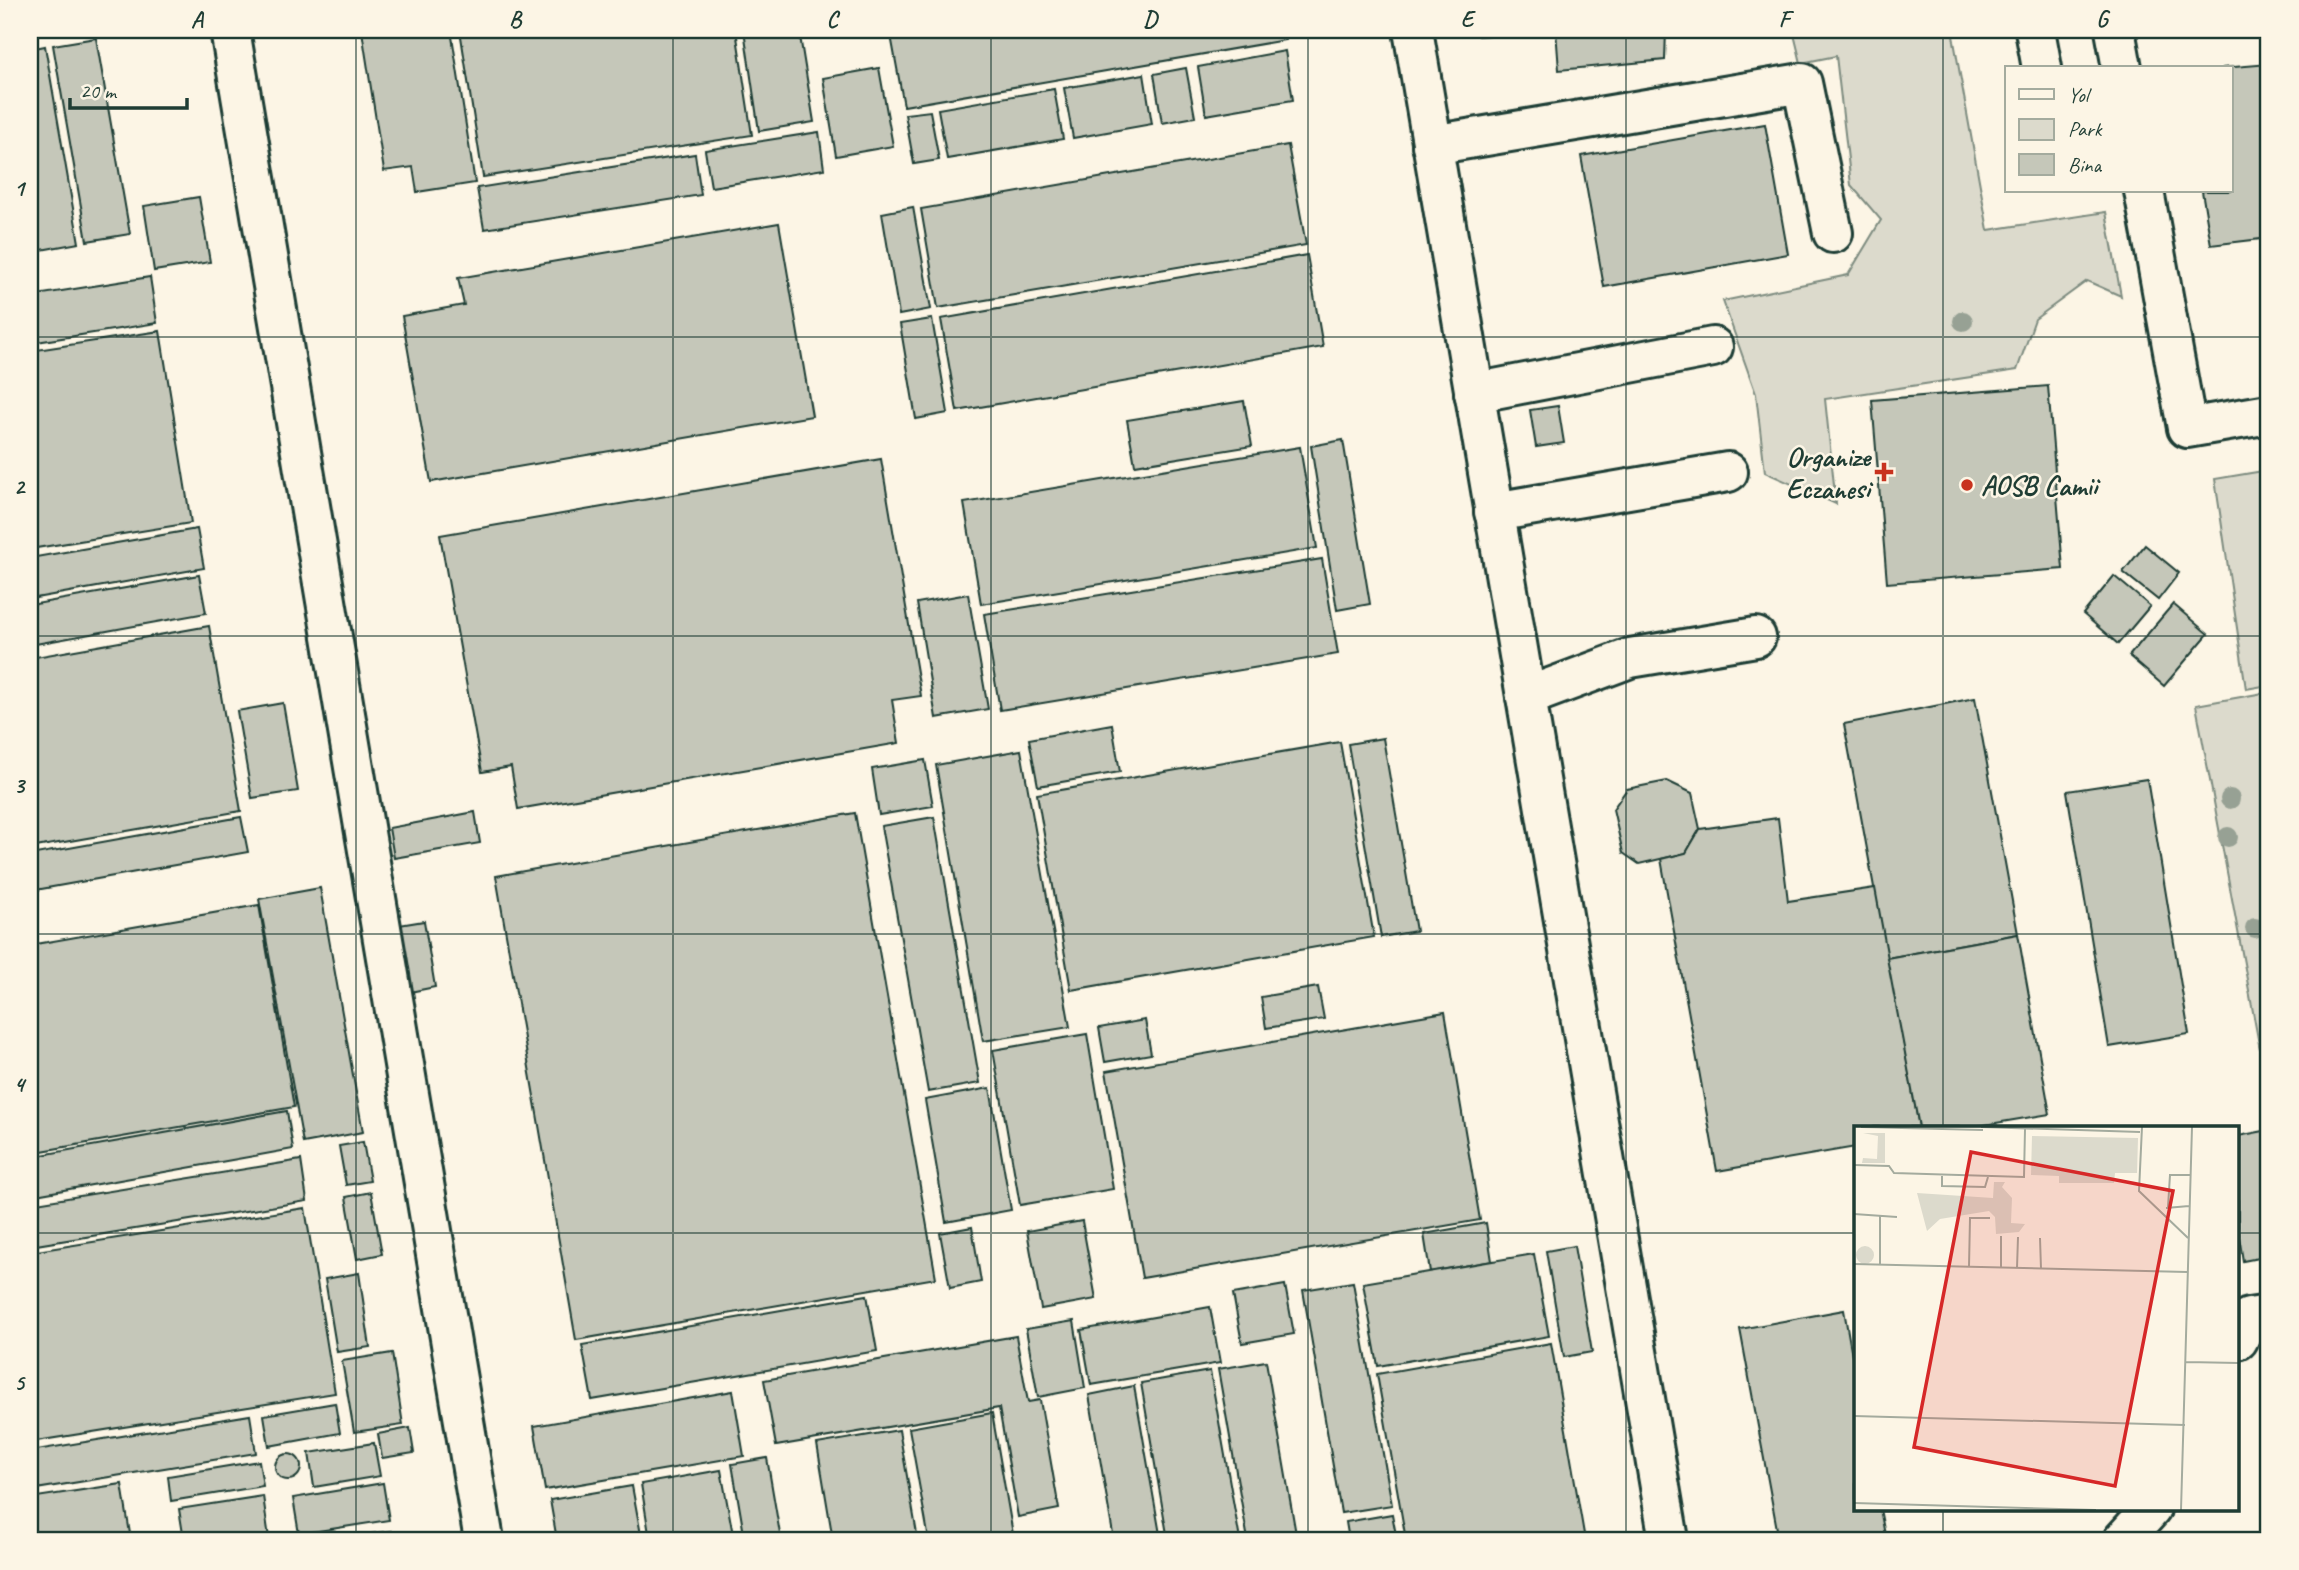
<svg xmlns="http://www.w3.org/2000/svg" width="2299" height="1570" font-family="Caveat,sans-serif">
	<style>
		.green { fill: #dcdacc; stroke: #7e8c80; stroke-width: 2 }
		.building { fill: #c5c7b9; stroke: #1f3d34; stroke-width: 2 }
		.lines { fill: none; stroke-linecap: round; stroke-linejoin: round }
		.minor-casing { stroke: #1f3d34; stroke-width: 44 }
		.minor { stroke: #fcf5e5; stroke-width: 38 }
		.tree { fill: #97a194 }
		.grid { fill: none; stroke: #1f3d34; stroke-width: 2; stroke-opacity: 0.55 }
		.poi-dot { fill: #c8321e; stroke: #fcf5e5; stroke-width: 2.5 }
		.labels { text-anchor: middle; stroke-width: 5; stroke-linejoin: round; paint-order: stroke }
		.poi-label { font-size: 28px; font-weight: bold; fill: #1f3d34; stroke: #fcf5e5; text-anchor: end }
		.inset-road { fill: none; stroke: #a4ab9e; stroke-width: 2 }
		.view { fill: #d62828; fill-opacity: 0.15; stroke: #d62828; stroke-width: 3.5 }
		.inset-edge { fill: none; stroke: #1f3d34; stroke-width: 3.5 }
		.neatline { fill: none; stroke: #1f3d34; stroke-width: 2.5 }
		.grid-label { font-size: 23px; text-anchor: middle; font-weight: bold; fill: #1f3d34 }
	</style>
	<rect width="100%" height="100%" fill="#fcf5e5"/>
	<filter id="ink" filterUnits="userSpaceOnUse"><feTurbulence type="fractalNoise" baseFrequency=".0143" numOctaves="2"/><feDisplacementMap in="SourceGraphic" scale="14" xChannelSelector="R" yChannelSelector="G"/><feConvolveMatrix kernelMatrix="1 2 1 2 8 2 1 2 1" color-interpolation-filters="sRGB"/></filter>
	<g filter="url(#ink)">
		<g class="green">
			<path d="M1793 30H1952L1988 230 2106 212 2121 296 2087 281 2035 319 2017 370 1825 399 1836 504 1765 472 1756 394 1723 301 1848 275 1881 220 1851 185 1836 56 1801 63Z"/>
			<path d="M2269 470V685L2246 689 2215 479Z"/>
			<path d="M2269 692V1098L2196 705Z"/>
		</g>
		<g class="building">
			<path d="M371 30H451L475 183 417 192 413 167 384 171 362 31Z"/>
			<path d="M460 30H736L752 135 483 177Z"/>
			<path d="M744 30H799L814 122 759 131Z"/>
			<path d="M890 30H1283L1285 40 904 106Z"/>
			<path d="M1478 30H1666L1665 60 1559 70 1556 30 1479 36Z"/>
			<path d="M96 38 130 234 87 241 53 45Z"/>
			<path d="M45 46 79 243 30 252V49Z"/>
			<path d="M1285 51 1293 100 1206 115 1198 67Z"/>
			<path d="M2269 64V238L2211 245 2202 191H2231V68H2222Z"/>
			<path d="M879 68 893 146 836 156 823 78Z"/>
			<path d="M1186 68 1195 117 1162 123 1154 74Z"/>
			<path d="M1144 74 1152 124 1073 138 1064 88Z"/>
			<path d="M1054 89 1063 139 947 159 938 109Z"/>
			<path d="M930 111 939 160 914 164 905 114Z"/>
			<path d="M1765 124 1788 254 1604 287 1581 156Z"/>
			<path d="M819 132 824 169 711 187 705 150Z"/>
			<path d="M1288 145 1306 245 938 308 921 209Z"/>
			<path d="M695 154 701 195 484 229 477 188Z"/>
			<path d="M199 197 210 262 154 271 144 206Z"/>
			<path d="M913 207 931 309 899 315 882 213Z"/>
			<path d="M779 223 812 416 431 482 402 316 464 305 458 278Z"/>
			<path d="M1307 255 1323 347 957 411 941 319Z"/>
			<path d="M150 277 157 323 30 343V296Z"/>
			<path d="M932 319 948 413 916 419 900 324Z"/>
			<path d="M160 331 191 523 30 549V351Z"/>
			<path d="M2048 386 2063 569 1887 583 1872 400Z"/>
			<path d="M1244 401 1252 446 1135 465 1127 420Z"/>
			<path d="M1558 406 1564 443 1536 447 1530 410Z"/>
			<path d="M1343 440 1370 604 1337 610 1311 446Z"/>
			<path d="M1300 447 1317 548 981 604 964 503Z"/>
			<path d="M881 459 921 696 892 700 899 743 518 809 511 767 482 772 440 535Z"/>
			<path d="M197 529 204 568 30 599V558Z"/>
			<path d="M2145 545 2179 573 2158 600 2123 572Z"/>
			<path d="M1322 559 1338 654 1000 710 984 614Z"/>
			<path d="M199 575 206 613 30 645V605Z"/>
			<path d="M2114 576 2150 606 2118 644 2083 614Z"/>
			<path d="M968 594 988 709 936 718 917 603Z"/>
			<path d="M2173 604 2208 634 2164 686 2129 656Z"/>
			<path d="M209 626 241 811 30 848V658Z"/>
			<path d="M1975 698 2018 934 1887 958 1844 724Z"/>
			<path d="M283 703 298 791 252 798 237 711Z"/>
			<path d="M1112 724 1120 772 1038 786 1029 739Z"/>
			<path d="M1383 738 1416 931 1381 937 1348 744Z"/>
			<path d="M1340 742 1374 937 1071 990 1037 794Z"/>
			<path d="M1021 750 1070 1027 983 1041 936 765Z"/>
			<path d="M925 760 933 806 879 815 872 769Z"/>
			<path d="M2147 779 2189 1034 2109 1047 2067 791Z"/>
			<path d="M1667 781 1692 793 1700 829 1686 853 1639 864 1623 853 1613 809 1627 789Z"/>
			<path d="M475 812 480 843 394 858 389 828Z"/>
			<path d="M855 813 936 1278 576 1340 496 876Z"/>
			<path d="M241 817 248 852 30 891V855Z"/>
			<path d="M934 817 980 1083 928 1092 881 826Z"/>
			<path d="M1778 818 1788 901 1875 888 1919 1127H1856V1147L1717 1171 1661 859 1686 853 1700 829Z"/>
			<path d="M320 888 363 1132 303 1143 259 899Z"/>
			<path d="M259 905 294 1107 30 1153V945Z"/>
			<path d="M424 921 435 987 405 993 393 926Z"/>
			<path d="M2018 934 2050 1114 1972 1127H1919L1887 958Z"/>
			<path d="M1318 987 1324 1019 1266 1028 1261 997Z"/>
			<path d="M1445 1012 1480 1220 1142 1278 1106 1071Z"/>
			<path d="M1145 1020 1151 1054 1105 1062 1099 1028Z"/>
			<path d="M1087 1034 1113 1189 1020 1205 993 1050Z"/>
			<path d="M990 1088 1011 1210 946 1222 925 1100Z"/>
			<path d="M287 1111 293 1149 30 1196V1157Z"/>
			<path d="M2269 1130V1256L2243 1261 2238 1230V1136Z"/>
			<path d="M363 1142 370 1181 346 1185 339 1146Z"/>
			<path d="M301 1160 307 1201 30 1246V1204Z"/>
			<path d="M371 1192 382 1254 357 1259 346 1197Z"/>
			<path d="M305 1208 335 1393 30 1442V1252Z"/>
			<path d="M1082 1221 1096 1299 1041 1309 1027 1231Z"/>
			<path d="M1486 1223 1492 1261 1430 1272 1424 1234Z"/>
			<path d="M972 1227 981 1282 950 1288 940 1233Z"/>
			<path d="M1574 1246 1592 1352 1564 1357 1546 1251Z"/>
			<path d="M1534 1254 1549 1336 1378 1366 1363 1283Z"/>
			<path d="M359 1273 370 1347 337 1352 325 1279Z"/>
			<path d="M1353 1282 1392 1505 1341 1513 1303 1290Z"/>
			<path d="M1285 1285 1294 1334 1242 1343 1233 1294Z"/>
			<path d="M867 1295 877 1351 592 1400 582 1345Z"/>
			<path d="M1210 1307 1220 1363 1091 1385 1081 1330Z"/>
			<path d="M1844 1310 1856 1378V1509H1880L1886 1540H1779L1740 1329Z"/>
			<path d="M1074 1321 1085 1388 1038 1397 1026 1329Z"/>
			<path d="M1016 1336 1028 1402 1040 1400 1059 1509 1018 1517 999 1408 776 1446 764 1380Z"/>
			<path d="M1551 1343 1585 1540H1406L1377 1374Z"/>
			<path d="M392 1353 403 1425 354 1432 342 1361Z"/>
			<path d="M1266 1361 1297 1540H1248L1218 1369Z"/>
			<path d="M1210 1371 1240 1540H1168L1141 1383Z"/>
			<path d="M1134 1386 1161 1540H1114L1089 1395Z"/>
			<path d="M733 1391 744 1456 545 1490 534 1426Z"/>
			<path d="M335 1403 340 1433 269 1446 264 1415Z"/>
			<path d="M992 1413 1014 1540H929L909 1428Z"/>
			<path d="M250 1415 256 1453 30 1490V1451Z"/>
			<path d="M410 1428 414 1453 382 1458 378 1434Z"/>
			<path d="M899 1430 918 1540H833L817 1444Z"/>
			<path d="M374 1443 380 1476 314 1487 309 1453Z"/>
			<circle cx="288" cy="1467" r="13"/>
			<path d="M767 1458 781 1540H745L732 1464Z"/>
			<path d="M259 1461 263 1486 171 1501 168 1476Z"/>
			<path d="M721 1470 734 1540H650L641 1484Z"/>
			<path d="M383 1483 389 1520 299 1534 293 1498Z"/>
			<path d="M122 1484 131 1540H30V1498Z"/>
			<path d="M632 1486 642 1540H557L550 1500Z"/>
			<path d="M263 1496 269 1538 253 1540H184L179 1509Z"/>
			<path d="M1392 1514 1397 1540H1349L1346 1522Z"/>
			<path d="M391 1531 392 1540H332Z"/>
		</g>
		<g class="lines">
			<g class="minor-casing">
				<g id="minor">
					<path d="M230 30 484 1540"/>
					<path d="M1413 30 1669 1540"/>
					<path d="M2035 30 2042 68"/>
					<path d="M2115 30 2122 68"/>
					<path d="M1432 145 1802 83 1833 233"/>
					<path d="M2144 191 2187 428 2269 414"/>
					<path d="M1474 393 1713 347"/>
					<path d="M1494 512 1728 472"/>
					<path d="M1526 697 1630 658 1756 637"/>
					<path d="M2238 1340 2249 1318 2269 1315"/>
					<path d="M2123 1540 2151 1509"/>
				</g>
			</g>
			<use href="#minor" class="minor"/>
		</g>
		<g class="tree">
			<circle cx="1963" cy="321" r="10"/>
			<circle cx="2230" cy="799" r="10"/>
			<circle cx="2228" cy="837" r="10"/>
			<circle cx="2255" cy="928" r="10"/>
		</g>
	</g>
	<path class="grid" d="M356 30V1540M673 30V1540M991 30V1540M1308 30V1540M1626 30V1540M1943 30V1127M30 337H2269M30 636H2269M30 934H2269M30 1233H1856M2238 1233H2269M1943 1509V1540"/>
	<g class="poi-dot">
		<path d="M1880.5 461.5h7v7h7v7h-7v7h-7v-7h-7v-7h7z"/>
		<circle cx="1967" cy="485" r="7"/>
	</g>
	<g class="labels">
		<g class="poi-label">
			<text x="1870" y="466">Organize<tspan x="1870" dy="32">Eczanesi</tspan></text>
			<text x="1981" y="495" text-anchor="start">AOSB Camii</text>
		</g>
	</g>
	<g transform="translate(1854 1126)">
		<rect width="385" height="385" fill="#fcf5e5"/>
		<path d="M9 7H31V37H8L9 32 23 33 24 10ZM178 10 284 12 283 47H261L260 57H205V50L177 49ZM140 56H151L148 61 158 72 157 97 171 98 165 106 142 108 141 91 135 85 86 93 73 105 63 67 139 72ZM2 129a9 9 0 1 1 18 0a9 9 0 1 1-18 0Z" fill="#dcdacc"/>
		<path class="inset-road" d="M7 1 129 4M127 1 286 6M288 1 285 65 334 112M0 39 35 40 40 47 170 51 171 3M88 50V60L131 61 134 51M314 81 316 49H336M312 82 335 80M0 88 43 91M26 90V139M147 110V142M186 112 187 143M0 138 333 146M115 141 116 92H136M163 142 164 111M332 236 385 237M0 290 331 299M0 377 242 384M327 384 338 1"/>
		<path class="view" d="M117 26 319 65 261 360 60 321Z"/>
		<rect width="385" height="385" class="inset-edge"/>
	</g>
	<rect width="2299" height="1570" fill="none" stroke="#fcf5e5" stroke-width="77"/>
	<rect x="2005" y="66" width="228" height="126" fill="#fcf5e5" stroke="#a4ab9e" stroke-width="2"/>
	<rect x="2019" y="89" width="35" height="10" fill="#fcf5e5" stroke="#a4ab9e" stroke-width="2"/>
	<text x="2068" y="102" font-size="21" fill="#1f3d34">Yol</text>
	<rect x="2019" y="119" width="35" height="21" fill="#dcdacc" stroke="#a4ab9e" stroke-width="2"/>
	<text x="2068" y="136" font-size="21" fill="#1f3d34">Park</text>
	<rect x="2019" y="154" width="35" height="21" fill="#c5c7b9" stroke="#a4ab9e" stroke-width="2"/>
	<text x="2068" y="172" font-size="21" fill="#1f3d34">Bina</text>
	<path d="M70 98v10h117v-10" fill="none" stroke="#1f3d34" stroke-width="3.5"/>
	<text x="80" y="98" font-size="21" fill="#1f3d34" stroke="#fcf5e5" stroke-width="5" paint-order="stroke">20 m</text>
	<rect x="38" y="38" width="2222" height="1494" class="neatline"/>
	<g class="grid-label">
		<text x="197" y="27">A</text>
		<text x="515" y="27">B</text>
		<text x="832" y="27">C</text>
		<text x="1150" y="27">D</text>
		<text x="1467" y="27">E</text>
		<text x="1784" y="27">F</text>
		<text x="2102" y="27">G</text>
		<text x="19" y="196">1</text>
		<text x="19" y="494">2</text>
		<text x="19" y="793">3</text>
		<text x="19" y="1092">4</text>
		<text x="19" y="1390">5</text>
	</g>
</svg>
